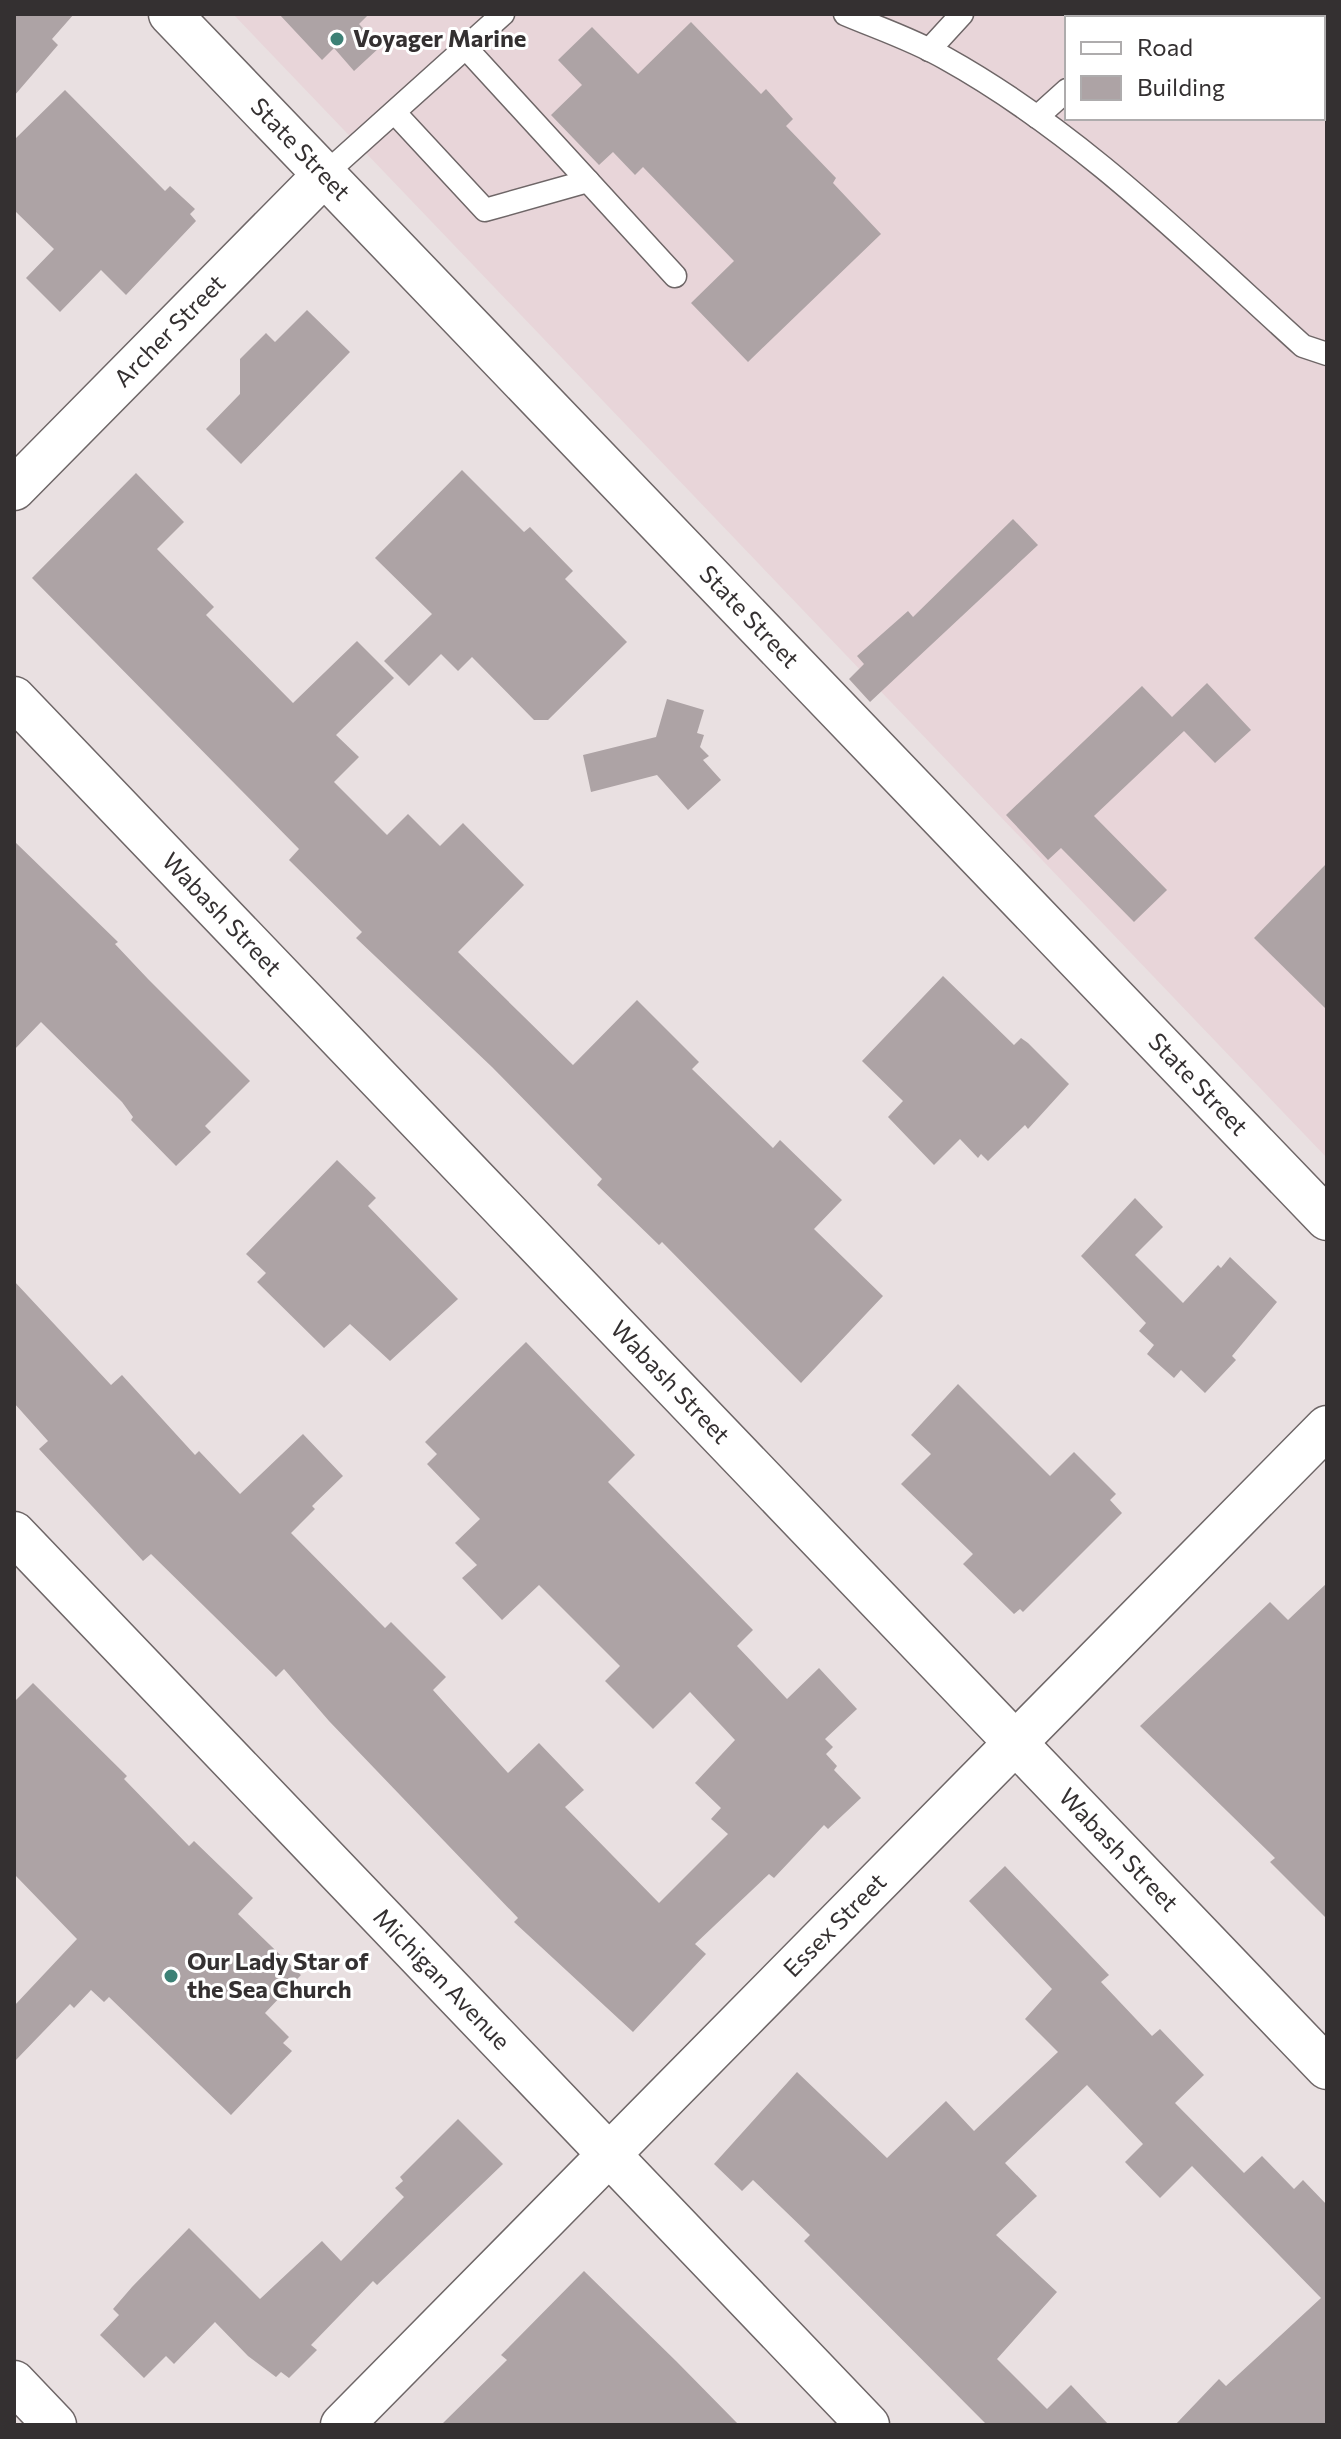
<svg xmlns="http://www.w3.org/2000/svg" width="1341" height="2439" font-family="Commissioner,sans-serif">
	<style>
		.built { fill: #e8d5d9; fill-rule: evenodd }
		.building { fill: #ada3a5 }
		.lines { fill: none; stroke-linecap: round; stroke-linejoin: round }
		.lane-casing { stroke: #6e6667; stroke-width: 25 }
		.street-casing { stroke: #6e6667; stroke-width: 45 }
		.lane { stroke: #fff; stroke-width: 22 }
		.street { stroke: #fff; stroke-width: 42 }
		.poi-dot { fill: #3d8176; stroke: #fff; stroke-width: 3 }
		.labels { text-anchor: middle; stroke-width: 6; stroke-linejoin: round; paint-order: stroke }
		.poi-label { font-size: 24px; font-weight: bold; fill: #343031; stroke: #fff; text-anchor: start }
		.street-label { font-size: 24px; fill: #343031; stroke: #fff }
	</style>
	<rect width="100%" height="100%" fill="#e9e0e1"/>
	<path class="built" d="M233 14H1327V1158ZM1067 18H1323V118H1067Z"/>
	<g class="building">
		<path d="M14 14H74L52 39 58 45 14 96Z"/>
		<path d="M279 14H369L359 24 380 47 354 71 334 48 322 60Z"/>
		<path d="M691 22 761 94 766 89 793 119 786 126 836 178 833 183 881 234 748 362 691 303 734 261 643 167 635 175 613 152 599 165 551 115 582 85 558 60 592 27 638 74Z"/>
		<path d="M65 90 165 191 170 186 195 209 190 214 196 221 126 295 101 270 60 312 26 278 54 249 14 210V140Z"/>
		<path d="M307 310 350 352 241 464 206 429 240 394V359L266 333 275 342Z"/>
		<path d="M462 470 524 532 530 527 573 571 565 579 627 642 548 720H534L472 657 458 671 441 654 409 686 384 661 432 614 375 558Z"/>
		<path d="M136 473 184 522 157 549 214 607 206 615 293 703 357 641 394 678 336 735 359 757 334 782 387 835 408 814 440 846 463 823 524 885 458 952 573 1065 637 1000 699 1062 692 1069 773 1148 780 1140 842 1200 814 1229 883 1296 801 1383 662 1242 659 1245 597 1185 602 1179 492 1067 356 938 362 932 289 860 299 849 32 578Z"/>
		<path d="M1013 519 1038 545 870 702 849 679 864 664 857 656 908 611 913 617Z"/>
		<path d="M1207 683 1251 730 1215 763 1184 731 1094 816 1167 890 1134 922 1061 848 1048 860 1006 815 1142 686 1172 717Z"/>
		<path d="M667 699 704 710 697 733 704 735 700 747 709 756 703 760 721 780 688 810 657 775 591 792 583 755 656 737Z"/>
		<path d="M14 841 118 942 115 944 148 979 250 1081 205 1126 211 1132 176 1166 131 1120 133 1117 122 1102 41 1022 14 1050Z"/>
		<path d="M1327 863V1010L1254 938Z"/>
		<path d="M943 976 1014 1045 1021 1038 1028 1043 1069 1084 1028 1129 1025 1125 988 1161 981 1154 978 1158 960 1139 934 1165 888 1117 903 1101 862 1061Z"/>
		<path d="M337 1160 376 1198 368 1206 458 1299 390 1361 350 1324 324 1348 257 1282 266 1273 246 1254Z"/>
		<path d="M1135 1198 1163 1227 1135 1255 1183 1303 1218 1265 1221 1268 1230 1257 1277 1302 1232 1356 1236 1360 1205 1393 1181 1370 1174 1378 1147 1354 1154 1345 1139 1331 1146 1323 1081 1256Z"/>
		<path d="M14 1281 111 1385 122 1375 195 1455 199 1451 240 1494 303 1434 343 1476 312 1506 315 1509 291 1533 385 1628 391 1622 446 1677 433 1690 508 1773 539 1743 584 1790 565 1807 659 1903 728 1834 711 1819 721 1808 695 1783 735 1740 690 1692 653 1729 605 1681 620 1666 539 1585 502 1620 462 1578 477 1565 455 1543 480 1519 427 1464 437 1454 425 1442 526 1342 635 1455 608 1482 753 1630 737 1646 787 1699 819 1668 857 1709 825 1739 833 1747 826 1754 837 1766 834 1770 861 1798 828 1829 824 1825 774 1878 769 1874 695 1944 706 1954 633 2032 514 1922 518 1918 329 1721 284 1669 276 1677 151 1554 143 1561 39 1449 48 1441 14 1403Z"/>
		<path d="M958 1384 1050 1476 1074 1452 1116 1494 1110 1500 1122 1513 1023 1612 1020 1609 1014 1614 963 1564 973 1554 901 1484 931 1454 911 1435Z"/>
		<path d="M1327 1583V1919L1270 1862 1275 1858 1140 1726 1270 1602 1288 1620Z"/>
		<path d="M33 1683 127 1776 124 1779 189 1846 194 1841 253 1898 238 1914 301 1975 265 2013 289 2037 283 2043 292 2051 231 2115 109 1997 104 2002 91 1990 74 2008 70 2004 14 2062V2006L77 1939 14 1874V1702Z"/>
		<path d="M1005 1866 1109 1975 1101 1982 1152 2036 1160 2029 1204 2075 1175 2103 1244 2173 1262 2156 1294 2189 1303 2180 1327 2205V2425H1175L1219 2379 1226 2386 1321 2298 1192 2166 1160 2198 1125 2162 1143 2144 1087 2085 1005 2163 1037 2196 996 2235 1057 2292 997 2359 1047 2409 1071 2385 1109 2425H987L804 2241 810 2235 753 2180 742 2191 714 2164 797 2072 887 2158 946 2101 974 2131 1058 2052 1025 2019 1052 1989 969 1901Z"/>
		<path d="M458 2119 503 2164 377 2285 373 2281 311 2345 317 2350 289 2378 281 2372 276 2377 248 2356 215 2322 174 2364 166 2356 144 2378 100 2335 119 2315 113 2309 132 2287 189 2228 260 2299 322 2241 341 2261 404 2197 395 2188 403 2181 400 2177Z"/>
		<path d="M584 2271 676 2361 739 2425H441L507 2360 501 2355Z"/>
	</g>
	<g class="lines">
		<g class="lane-casing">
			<g id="lane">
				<path d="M845 14C878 28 914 40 945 58 1080 133 1190 244 1303 346L1327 354"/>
				<path d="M1149 18 1153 14"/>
				<path d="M466 48 675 276"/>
				<path d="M929 50 962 14"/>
				<path d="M395 113 485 210 588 181"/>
				<path d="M1037 117 1067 90"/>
				<path d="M325 174 503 14"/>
			</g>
		</g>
		<g class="street-casing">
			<g id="street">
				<path id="s1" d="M170 14 1327 1219"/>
				<path id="s2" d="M14 489 325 174"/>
				<path id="s3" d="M14 698 1327 2068"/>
				<path id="s4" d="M14 1533 868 2425"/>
				<path d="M14 2382 55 2425"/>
				<path id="s5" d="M342 2425 1327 1427"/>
			</g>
		</g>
		<use href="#lane" class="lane"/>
		<use href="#street" class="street"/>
	</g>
	<g class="poi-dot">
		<circle cx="337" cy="39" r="8"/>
		<circle cx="171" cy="1976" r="8"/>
	</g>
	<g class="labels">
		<g class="poi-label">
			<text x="353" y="47">Voyager Marine</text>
			<text x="187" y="1970">Our Lady Star of<tspan x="187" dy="28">the Sea Church</tspan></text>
		</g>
		<g class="street-label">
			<text dy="8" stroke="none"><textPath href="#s1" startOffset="188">State Street</textPath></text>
			<text dy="8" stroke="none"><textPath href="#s2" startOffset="222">Archer Street</textPath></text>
			<text dy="8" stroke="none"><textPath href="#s1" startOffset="836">State Street</textPath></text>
			<text dy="8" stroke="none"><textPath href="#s3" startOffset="300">Wabash Street</textPath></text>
			<text dy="8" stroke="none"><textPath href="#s1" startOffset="1484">State Street</textPath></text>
			<text dy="8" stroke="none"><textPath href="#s3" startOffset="948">Wabash Street</textPath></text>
			<text dy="8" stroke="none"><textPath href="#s3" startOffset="1596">Wabash Street</textPath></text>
			<text dy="8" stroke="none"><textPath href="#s5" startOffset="702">Essex Street</textPath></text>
			<text dy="8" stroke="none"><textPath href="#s4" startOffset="618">Michigan Avenue</textPath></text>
		</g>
	</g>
	<rect width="1341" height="2439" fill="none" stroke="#343031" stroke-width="32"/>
	<rect x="1065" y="16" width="260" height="104" fill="#ffffff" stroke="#aeacad" stroke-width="2"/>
	<rect x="1081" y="42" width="40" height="12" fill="#ffffff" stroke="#aeacad" stroke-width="2"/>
	<text x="1137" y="56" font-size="24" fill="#343031">Road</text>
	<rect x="1081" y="76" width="40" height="24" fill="#ada3a5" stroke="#aeacad" stroke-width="2"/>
	<text x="1137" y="96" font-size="24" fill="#343031">Building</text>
</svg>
